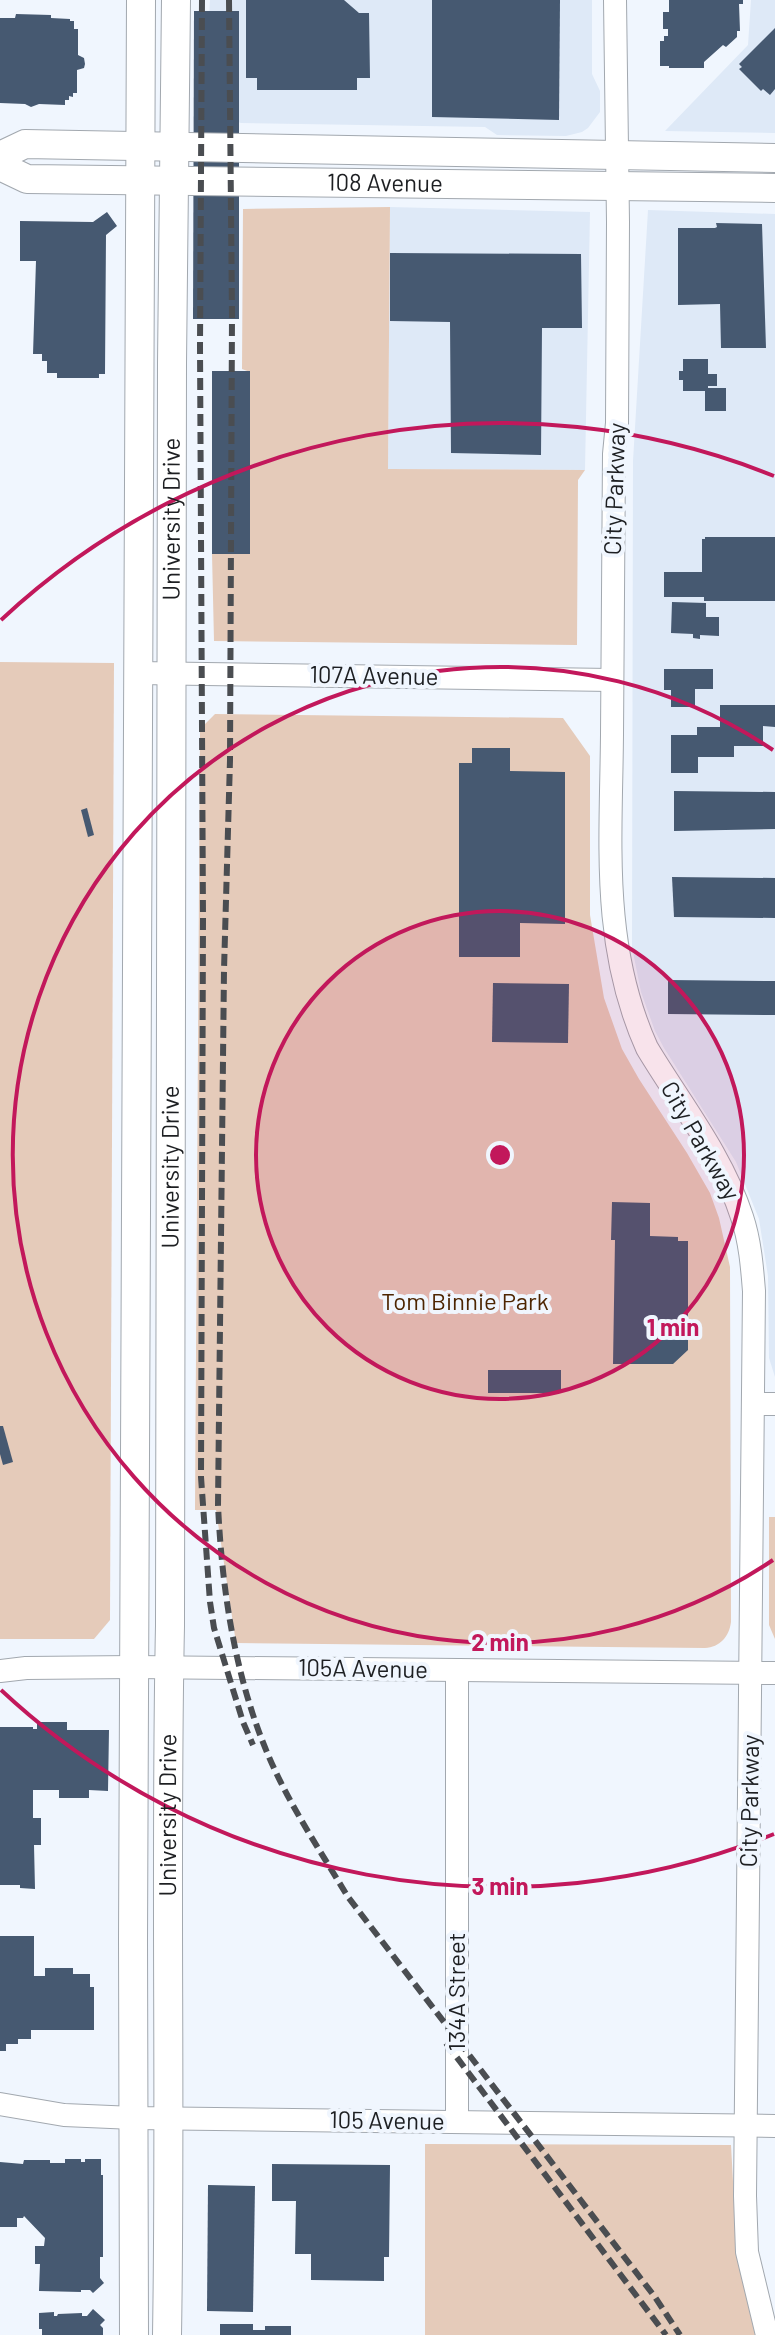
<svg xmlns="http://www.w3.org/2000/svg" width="775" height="2335" font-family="Barlow,sans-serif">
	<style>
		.built { fill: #dee9f7 }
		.green { fill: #e5cbba }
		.building { fill: #465971 }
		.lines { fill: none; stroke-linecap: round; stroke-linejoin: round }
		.minor-casing { stroke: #a2a8af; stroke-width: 24 }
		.major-casing { stroke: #a2a8af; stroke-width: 30 }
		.minor { stroke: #fff; stroke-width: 22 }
		.major { stroke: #fff; stroke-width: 28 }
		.rail { stroke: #4a4d51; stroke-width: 6; stroke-dasharray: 12 6; stroke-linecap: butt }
		.ring { fill: none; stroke: #c2185b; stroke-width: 4 }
		.labels { text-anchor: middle; stroke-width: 8; stroke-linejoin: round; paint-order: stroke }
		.street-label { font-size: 24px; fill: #1d1f22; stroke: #f0f6fe }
		.park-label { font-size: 24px; fill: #4d2501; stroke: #f0f6fe }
		.centre { fill: #c2185b; stroke: #f0f6fe; stroke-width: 4 }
		.ring-label { font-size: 24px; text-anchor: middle; font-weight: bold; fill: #c2185b; stroke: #f0f6fe; stroke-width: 8; stroke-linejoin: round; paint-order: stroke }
	</style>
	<rect width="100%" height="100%" fill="#f0f6fe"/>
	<g class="built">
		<path d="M210 0H592V74L600 91V112L588 128 582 132 566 136 497 135 485 127 241 123 204 112Z"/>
		<path d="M751 0H775V133L665 131 748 45Z"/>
		<path d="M390 207 590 212 585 470 388 469Z"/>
		<path d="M648 210 775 214V1377L769 1358 768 1276 759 1219 736 1162 664 1048 655 1031 641 992 632 947 633 461Z"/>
	</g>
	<g class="green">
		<path d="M390 207 388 469 585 470 578 480 577 645 214 641 212 554 250 372 242 369 243 209Z"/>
		<path d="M0 662 114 663 110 1620 94 1639H0Z"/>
		<path d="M215 714 563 718 590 756V915L604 998 622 1049 639 1079 687 1153 710 1193 719 1218 730 1267 731 1622C729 1637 720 1647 705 1648L236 1643 216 1510H195L200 729Z"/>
		<path d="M769 1517H775V1639L769 1625Z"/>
		<path d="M425 2144 731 2145 737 2254 755 2335H425Z"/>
	</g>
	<g class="building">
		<path d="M246 0H344L359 13H369L370 78H357V90H257V78H246Z"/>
		<path d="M432 0H560L559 120 432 117Z"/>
		<path d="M669 0H743V4H739L740 31H737V37L726 47 723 45 704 62V68H669V66H660V41H664V36H668V29H663V12H669Z"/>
		<path d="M194 11H239V319H193Z"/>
		<path d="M16 14 51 15V18L70 19V21H74V29H78V55L84 58 85 64 84 68 77 70V93H73V97L69 96V100H65V105L39 104 31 107 25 104 0 103V18H15Z"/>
		<path d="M775 28V89L770 95 763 89 761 91 739 69 742 67 739 64Z"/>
		<path d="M107 212 117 226 106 235 105 374H99V378H57V373H47V361H42V354H33L36 261H20V221L93 222Z"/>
		<path d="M716 223 762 224 766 348H721L720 304 678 305V228H715L717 227Z"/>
		<path d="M390 253 581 254 582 328H542L541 455 451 453 450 322 390 321Z"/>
		<path d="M683 359H708V374H717V386H708V388H726V411H705V391H683V380H679V371H683Z"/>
		<rect x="212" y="371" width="38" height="183"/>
		<path d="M705 537H775V601H704V597H664V572H702V539H705Z"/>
		<path d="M672 602 706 603V617H719V636L700 635V639L693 638V634L671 633Z"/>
		<path d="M664 669H713V689H695V707H671V690H664Z"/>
		<path d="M720 705H775V727L763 726V746H734V757H698V773H671V735H697V727H720Z"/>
		<path d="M472 748H510V771L565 772V924L520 923V957H459V763H472Z"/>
		<path d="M674 791 775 792V829L674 831Z"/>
		<path d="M87 808 94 835 88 837 81 810Z"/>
		<path d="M672 877 775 878V918L674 917Z"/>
		<path d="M668 980 775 981V1015L668 1014Z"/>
		<path d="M493 983 569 984 568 1043 492 1042Z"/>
		<path d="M612 1202 650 1203V1236L678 1237V1241H688V1350L673 1364H613L615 1240H611Z"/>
		<rect x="488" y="1370" width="73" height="23"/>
		<path d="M0 1426H3L13 1462 3 1465 0 1454Z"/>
		<path d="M37 1722H67V1730H109L108 1791 89 1790V1798H59V1790H33V1818H41V1845H34L35 1889 20 1888V1885H0V1727H33V1729H37Z"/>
		<path d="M0 1936H34V1976H45V1968H73V1974H90V1987H94V2030H31V2039H18V2044H6V2051H0Z"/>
		<path d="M65 2159H81V2162H85V2159H101V2175H103V2257H100V2278L104 2283 93 2293 90 2290H81V2292L39 2291 40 2264H35V2246H44L45 2238 24 2216 23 2218H17V2227H0V2162L23 2164 24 2160H50V2163H65Z"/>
		<path d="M272 2164 390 2165 389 2257H384V2281L311 2280V2254H295L296 2201H272Z"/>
		<path d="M208 2185 255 2186 253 2312 207 2311Z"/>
		<path d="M93 2309 105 2320 100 2325 103 2328V2335H42V2329H39V2313L54 2312V2316H57L58 2314 82 2313V2316H87Z"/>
		<path d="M220 2324H253V2330H265V2326H291V2335H220Z"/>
	</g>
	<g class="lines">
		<g class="minor-casing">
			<g id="minor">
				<path d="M615 0 618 222 617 423 614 454C613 548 612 642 612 735 611 844 601 946 647 1048 680 1103 722 1155 742 1217 750 1241 752 1266 754 1291L745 2196 747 2252 767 2335"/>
				<path d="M138 673 611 680"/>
				<path d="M753 1404H775"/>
				<path d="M457 1670V2122"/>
				<path d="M0 1671 26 1668 134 1667 775 1673"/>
				<path d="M0 2104 64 2115 134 2118 775 2126"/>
			</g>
		</g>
		<g class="major-casing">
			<g id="major">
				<path d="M0 156 25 144 775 158"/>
				<path id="s1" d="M0 166 27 179 775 188"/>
				<path d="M134 2335 133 1940 141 0"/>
				<path id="s2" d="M167 2335C171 2099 165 1862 170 1626L172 363 176 0"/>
			</g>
		</g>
		<use href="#minor" class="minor"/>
		<use href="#major" class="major"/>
		<g class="rail">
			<path d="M202 0 200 346 203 919 201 1477 210 1602 214 1628 243 1722 253 1745"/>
			<path d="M229 0 232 315 230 760 224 970 218 1505C222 1591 235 1678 269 1757 290 1806 321 1852 348 1897L655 2297 680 2335"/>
			<path d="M446 2043 666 2335"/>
		</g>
	</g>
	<circle cx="500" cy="1155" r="244" fill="#c2185b" fill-opacity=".12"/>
	<g class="ring">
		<circle cx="500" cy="1155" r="244"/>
		<path d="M773 1560A488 488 0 1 1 773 750"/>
		<path d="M774 1834A732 732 0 0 1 1 1690M1 620A732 732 0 0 1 774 476"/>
	</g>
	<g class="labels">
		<g class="street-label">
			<text dy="8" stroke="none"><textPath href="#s1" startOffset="388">108 Avenue</textPath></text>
			<text transform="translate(615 489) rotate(-88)" y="8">City Parkway</text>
			<text dy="8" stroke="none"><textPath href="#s2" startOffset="1816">University Drive</textPath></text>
			<text transform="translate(374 676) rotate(1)" y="8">107A Avenue</text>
			<text transform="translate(700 1141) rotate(60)" y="8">City Parkway</text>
			<text dy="8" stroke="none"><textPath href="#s2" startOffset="1168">University Drive</textPath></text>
			<text transform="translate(363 1669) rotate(1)" y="8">105A Avenue</text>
			<text transform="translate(750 1801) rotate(-89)" y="8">City Parkway</text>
			<text dy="8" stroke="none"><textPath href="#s2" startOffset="520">University Drive</textPath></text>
			<text transform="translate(457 1992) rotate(-90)" y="8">134A Street</text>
			<text transform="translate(387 2121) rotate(1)" y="8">105 Avenue</text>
		</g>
		<g class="park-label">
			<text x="465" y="1310">Tom Binnie Park</text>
		</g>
	</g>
	<circle cx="500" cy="1155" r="12" class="centre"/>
	<g class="ring-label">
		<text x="673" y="1336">1 min</text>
		<text x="500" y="1651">2 min</text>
		<text x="500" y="1895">3 min</text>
	</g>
</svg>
